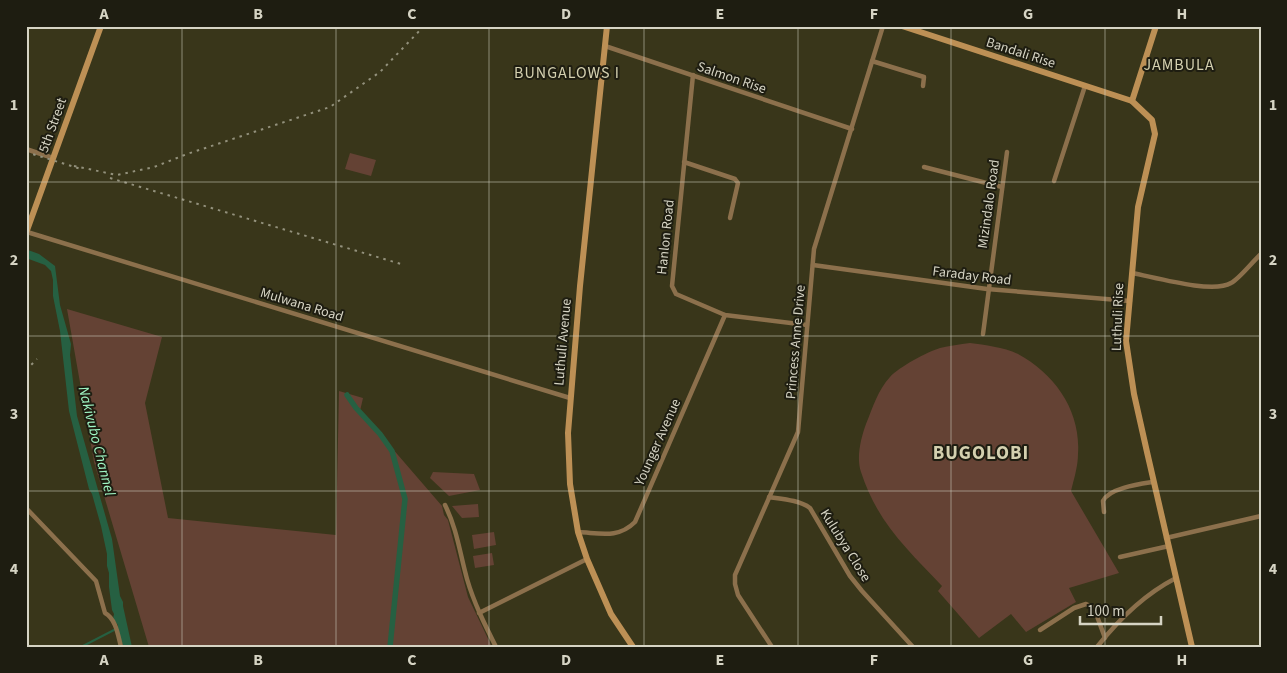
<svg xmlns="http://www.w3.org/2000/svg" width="1287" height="673" font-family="'Source Sans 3',sans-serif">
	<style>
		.green { fill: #644234 }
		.water { fill: #266042 }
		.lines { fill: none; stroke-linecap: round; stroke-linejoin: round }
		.stream { stroke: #266042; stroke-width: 2 }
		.canal { stroke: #266042; stroke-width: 5.5 }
		.street { stroke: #8c704c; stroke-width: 4.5 }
		.secondary { stroke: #bd9055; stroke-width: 6 }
		.rail { stroke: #93917c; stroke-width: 2; stroke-dasharray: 2.5 5; stroke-linecap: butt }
		.grid { fill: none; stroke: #d6d4c4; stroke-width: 1; stroke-opacity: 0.55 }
		.labels { text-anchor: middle; stroke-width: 4; stroke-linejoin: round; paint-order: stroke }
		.street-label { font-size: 14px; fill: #d6d4c4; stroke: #1e1d11 }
		.water-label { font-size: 15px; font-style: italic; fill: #a0f7c5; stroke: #1e1d11 }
		.quarter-label { font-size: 16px; letter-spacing: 1px; fill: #d4d0af; stroke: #1e1d11 }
		.district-label { font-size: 19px; font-weight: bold; letter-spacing: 1px; fill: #d4d0af; stroke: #1e1d11 }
		.neatline { fill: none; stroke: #d6d4c4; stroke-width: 2 }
		.grid-label { font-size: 16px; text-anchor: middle; font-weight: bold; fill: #d6d4c4 }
	</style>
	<rect width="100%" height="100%" fill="#39361a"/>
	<g class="green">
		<path d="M350 153 376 160 371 176 345 169Z"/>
		<path d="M67 309 162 337 145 403 168 518 336 535 339 391 363 398 360 411 442 506 444 515 448 520 468 597 492 647H149L94 462Z"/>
		<path d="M970 343C985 345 1003 347 1018 354 1055 374 1081 411 1078 454 1078 466 1074 479 1071 491L1119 573 1069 588 1076 602 1026 632 1011 614 979 638 938 591 942 586C907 549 877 522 861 472 856 457 861 438 866 424 873 407 878 390 890 377 899 367 927 352 940 348 949 346 960 344 970 343Z"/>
		<path d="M433 472 474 474 480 490 449 496 430 478Z"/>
		<path d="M478 504 479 517 462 518 452 506Z"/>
		<path d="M494 532 496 545 474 549 472 535Z"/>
		<path d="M492 553 494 565 475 568 473 556Z"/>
	</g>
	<path class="water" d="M28 250 39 254 55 266 60 305 71 344 70 355 77 416 112 539 120 596 123 602V606L132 647H124L118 634V625L113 619 114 614 112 610 109 587V573L107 566V554L101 526 92 494 89 489 69 411 60 331 53 296V280L51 271 45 265 26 258Z"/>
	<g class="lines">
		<path class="stream" d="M81 647 114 630"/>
		<path class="canal" d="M347 395 356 408 380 434 392 451 405 499 390 647"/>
		<g class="street">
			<path d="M605 46 852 129"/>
			<path d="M872 61 924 77 923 86"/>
			<path d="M693 75 672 286 676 294 725 315 807 325"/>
			<path d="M26 149 53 158"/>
			<path d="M684 162 735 179 738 183 730 218"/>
			<path d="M924 167 1002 187"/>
			<path d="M1054 181 1085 86"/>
			<path d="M27 232 570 398"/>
			<path d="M813 265 987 289 1130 301"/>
			<path d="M1132 273C1154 277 1212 294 1231 283 1239 279 1253 261 1261 254"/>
			<path d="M983 334 1007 152"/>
			<path d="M769 497C782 499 799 500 810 508L850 576 862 591 913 647"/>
			<path d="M445 505C457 529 460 554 467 579 474 603 485 625 496 647"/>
			<path d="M26 508 96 581 105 613C116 619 118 635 121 647"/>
			<path d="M1104 512 1103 501C1109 488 1140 484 1153 482"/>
			<path d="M578 532C600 533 618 539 635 522L725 315"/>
			<path d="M1166 538 1261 516"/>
			<path d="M1120 557 1169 546"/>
			<path d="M479 613 587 559"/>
			<path d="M1040 630 1074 608 1086 604 1094 608 1105 638"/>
			<path d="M772 647 738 595 735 584V575L798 432 814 249 883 26"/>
			<path d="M1097 647C1119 619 1145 594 1176 578"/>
		</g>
		<g class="secondary">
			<path d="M607 26 580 286 568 433 570 484 578 532 587 559 611 614 633 647"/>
			<path d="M902 26 1132 101"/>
			<path d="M1156 26 1132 101 1152 120 1155 134 1138 207 1126 341 1134 394 1147 452 1192 647"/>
			<path d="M26 233 101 26"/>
		</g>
		<g class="rail">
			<path d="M26 152 81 169"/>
			<path d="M74 166 117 175 154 167 187 154 330 107 380 72 424 26"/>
			<path d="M110 178 401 264"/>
			<path d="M26 370 37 359"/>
		</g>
	</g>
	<path class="grid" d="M182 26V647M336 26V647M489 26V647M644 26V647M798 26V647M951 26V647M1105 26V647M26 182H1261M26 336H1261M26 491H1261"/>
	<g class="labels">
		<g class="street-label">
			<text transform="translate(1021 52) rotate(18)" y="5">Bandali Rise</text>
			<text transform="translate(732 77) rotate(19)" y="5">Salmon Rise</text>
			<text transform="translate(52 125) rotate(-70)" y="5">5th Street</text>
			<text transform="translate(988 204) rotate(-82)" y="5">Mizindalo Road</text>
			<text transform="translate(665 237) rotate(-84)" y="5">Hanlon Road</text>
			<text transform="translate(972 275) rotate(7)" y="5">Faraday Road</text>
			<text transform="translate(302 304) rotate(17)" y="5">Mulwana Road</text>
			<text transform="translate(1117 317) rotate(-88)" y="5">Luthuli Rise</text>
			<text transform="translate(562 342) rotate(-85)" y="5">Luthuli Avenue</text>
			<text transform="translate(795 342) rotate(-85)" y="5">Princess Anne Drive</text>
			<text transform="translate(657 442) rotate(-66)" y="5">Younger Avenue</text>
			<text transform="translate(846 545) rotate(58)" y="5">Kulubya Close</text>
		</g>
		<g class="water-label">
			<text transform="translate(97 441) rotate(76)" y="5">Nakivubo Channel</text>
		</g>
		<g class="quarter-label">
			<text x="1179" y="70">JAMBULA</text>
			<text x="567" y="78">BUNGALOWS I</text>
		</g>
		<g class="district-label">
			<text x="981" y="459">BUGOLOBI</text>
		</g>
	</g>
	<rect width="1287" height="673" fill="none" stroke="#1e1d11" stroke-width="55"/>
	<path d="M1080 616v8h81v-8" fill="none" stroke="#d6d4c4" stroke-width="2.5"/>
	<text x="1087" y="616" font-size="15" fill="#d6d4c4" stroke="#1e1d11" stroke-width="4" paint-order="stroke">100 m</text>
	<rect x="28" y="28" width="1232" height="618" class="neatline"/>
	<g class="grid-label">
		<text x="104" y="19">A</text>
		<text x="258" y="19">B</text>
		<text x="412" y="19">C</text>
		<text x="566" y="19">D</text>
		<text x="720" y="19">E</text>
		<text x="874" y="19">F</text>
		<text x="1028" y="19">G</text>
		<text x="1182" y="19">H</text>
		<text x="14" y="110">1</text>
		<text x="1273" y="110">1</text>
		<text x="14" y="265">2</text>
		<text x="1273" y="265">2</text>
		<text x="14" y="419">3</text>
		<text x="1273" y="419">3</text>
		<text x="14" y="574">4</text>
		<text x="1273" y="574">4</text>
		<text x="104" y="665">A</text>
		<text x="258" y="665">B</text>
		<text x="412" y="665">C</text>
		<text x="566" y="665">D</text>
		<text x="720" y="665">E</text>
		<text x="874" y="665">F</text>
		<text x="1028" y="665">G</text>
		<text x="1182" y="665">H</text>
	</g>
</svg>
